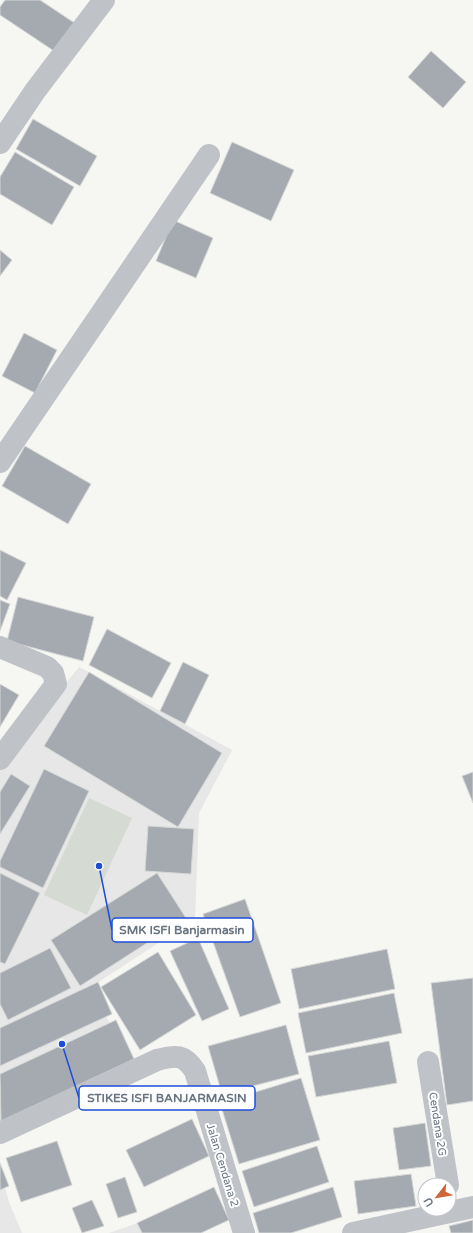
<svg xmlns="http://www.w3.org/2000/svg" width="473" height="1233" font-family="'Varela Round',sans-serif">
	<style>
		.built { fill: #e6e7e6 }
		.green { fill: #d5dad3 }
		.building { fill: #a4aab0; stroke: #d7d7d6 }
		.lines { fill: none; stroke-linecap: round; stroke-linejoin: round }
		.minor { stroke: #bfc2c6; stroke-width: 22 }
		.labels { text-anchor: middle; stroke-width: 4; stroke-linejoin: round; paint-order: stroke }
		.street-label { font-size: 11px; fill: #687481; stroke: #fff }
		.leader { fill: none; stroke: #1d4ed8; stroke-width: 1.5 }
		.callout-dot { fill: #1d4ed8; stroke: #fff; stroke-width: 1.5 }
		.callout { fill: #fff; stroke: #1d4ed8; stroke-width: 1.5 }
		.callout-label { font-size: 12px; text-anchor: middle; font-weight: bold; fill: #687481 }
	</style>
	<rect width="100%" height="100%" fill="#f6f6f3"/>
	<g class="built">
		<path d="M79 667 232 750 199 813 195 919 88 989 135 1061 0 1133V764Z"/>
		<path d="M0 1171 9 1202 22 1233H0Z"/>
		<path d="M138 1223 141 1233H109Z"/>
	</g>
	<path class="green" d="M89 798 132 818 87 915 44 895Z"/>
	<g class="building">
		<path d="M5 0H40L76 24 57 53 0 15V7Z"/>
		<path d="M431 51 466 82 443 108 408 77Z"/>
		<path d="M33 119 97 156 80 186 16 149Z"/>
		<path d="M232 142 294 170 271 221 210 193Z"/>
		<path d="M15 152 74 187 52 225 0 194V177Z"/>
		<path d="M173 220 213 238 196 278 156 261Z"/>
		<path d="M0 250 12 260 0 276Z"/>
		<path d="M24 333 57 350 35 393 2 376Z"/>
		<path d="M25 446 91 484 68 524 2 486Z"/>
		<path d="M0 550 26 563 7 600 0 596Z"/>
		<path d="M18 597 94 617 83 661 7 641Z"/>
		<path d="M0 600 10 604 0 631Z"/>
		<path d="M107 629 171 663 152 698 89 665Z"/>
		<path d="M183 662 209 675 185 724 160 711Z"/>
		<path d="M89 672 222 753 178 827 44 746Z"/>
		<path d="M0 684 19 695 0 727Z"/>
		<path d="M44 769 89 791 43 888 0 867V861Z"/>
		<path d="M473 772V803L462 776Z"/>
		<path d="M11 774 30 786 0 834V792Z"/>
		<path d="M148 826 194 829 191 874 145 871Z"/>
		<path d="M0 873 40 893 5 964 0 962Z"/>
		<path d="M157 873 186 918 80 986 51 940Z"/>
		<path d="M245 899 281 1003 240 1017 203 914Z"/>
		<path d="M198 938 229 1009 202 1021 170 951Z"/>
		<path d="M50 948 71 988 8 1020 0 1004V973Z"/>
		<path d="M387 949 395 989 299 1009 291 969Z"/>
		<path d="M158 952 196 1015 140 1050 101 987Z"/>
		<path d="M473 978V1101L447 1105 431 983Z"/>
		<path d="M98 982 112 1014 0 1066V1028Z"/>
		<path d="M394 993 402 1033 306 1053 298 1013Z"/>
		<path d="M116 1020 134 1059 1 1121 0 1074Z"/>
		<path d="M286 1025 299 1074 222 1094 208 1046Z"/>
		<path d="M389 1041 397 1083 316 1097 308 1056Z"/>
		<path d="M301 1078 320 1140 239 1164 220 1103Z"/>
		<path d="M192 1119 209 1156 144 1187 126 1150Z"/>
		<path d="M425 1123 431 1166 399 1170 393 1128Z"/>
		<path d="M57 1141 72 1185 21 1202 6 1158Z"/>
		<path d="M317 1146 329 1182 254 1207 242 1171Z"/>
		<path d="M0 1163 9 1186 0 1190Z"/>
		<path d="M411 1174 416 1206 358 1214 354 1181Z"/>
		<path d="M125 1177 137 1212 118 1218 106 1184Z"/>
		<path d="M214 1187 229 1220 201 1233H142L137 1223Z"/>
		<path d="M333 1187 342 1217 291 1233H259L253 1213Z"/>
		<path d="M92 1200 104 1226 82 1233 72 1208Z"/>
		<path d="M473 1220V1233H451L449 1226Z"/>
	</g>
	<g class="lines">
		<g class="minor">
			<path d="M0 143 35 91 104 0"/>
			<path d="M0 462 209 155"/>
			<path d="M0 647 47 667 53 673 56 684 0 759"/>
			<path d="M428 1062 448 1185"/>
			<path d="M0 1133 157 1060C176 1055 184 1054 195 1071L244 1233"/>
			<path d="M353 1233 473 1207"/>
		</g>
	</g>
	<g class="labels">
		<g class="street-label">
			<text transform="translate(438 1124) rotate(81)" y="4">Cendana 2G</text>
			<text transform="translate(223 1165) rotate(73)" y="4">Jalan Cendana 2</text>
		</g>
	</g>
	<path class="leader" d="M99 866L112 930M62 1044L79 1098"/>
	<g class="callout-dot">
		<circle cx="99" cy="866" r="4"/>
		<circle cx="62" cy="1044" r="4"/>
	</g>
	<g class="callout">
		<rect x="112" y="918" width="141" height="24" rx="4"/>
		<rect x="79" y="1086" width="176" height="24" rx="4"/>
	</g>
	<g class="callout-label">
		<text x="182" y="934">SMK ISFI Banjarmasin</text>
		<text x="167" y="1102">STIKES ISFI BANJARMASIN</text>
	</g>
	<g transform="translate(437 1197) rotate(239)"><circle r="19" fill="#ffffff" stroke="#c3c7cd"/>
	<path d="M0-3L7 15L0 10L-7 15Z" fill="#cf663a"/>
	<text y="-6" font-size="11" font-weight="bold" text-anchor="middle" fill="#687481">U</text>
	</g>
</svg>
